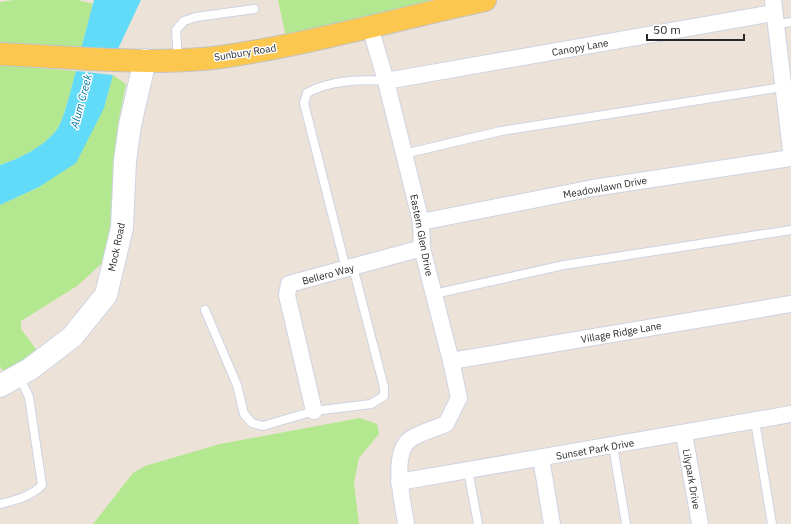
<svg xmlns="http://www.w3.org/2000/svg" width="791" height="524" font-family="'IBM Plex Sans',sans-serif">
	<style>
		.green { fill: #b4e890 }
		.water { fill: #61dbf8 }
		.lines { fill: none; stroke-linecap: round; stroke-linejoin: round }
		.service-casing { stroke: #ced3e3; stroke-width: 10 }
		.minor-casing { stroke: #ced3e3; stroke-width: 18 }
		.secondary-casing { stroke: #ced3e3; stroke-width: 24 }
		.primary-casing { stroke: #c3c3c3; stroke-width: 24 }
		.service { stroke: #fff; stroke-width: 8 }
		.minor { stroke: #fff; stroke-width: 16 }
		.secondary { stroke: #fff; stroke-width: 22 }
		.primary { stroke: #fcc74e; stroke-width: 22 }
		.labels { text-anchor: middle; stroke-width: 3; stroke-linejoin: round; paint-order: stroke }
		.street-label { font-size: 10px; fill: #282828; stroke: #fff }
		.water-label { font-size: 11px; font-style: italic; fill: #0277a3; stroke: #fff }
	</style>
	<rect width="100%" height="100%" fill="#ece2d8"/>
	<g class="green">
		<path d="M14 0H78L93 4 81 49 0 44V2Z"/>
		<path d="M278 0H451L286 37Z"/>
		<path d="M0 65 76 71C72 84 64 123 55 132 41 148 20 158 0 165Z"/>
		<path d="M113 75 126 84 118 125 114 163V209L110 256 77 286 21 321V329L39 353 7 377 0 366V205L39 187 104 108Z"/>
		<path d="M360 418 377 424 379 434 359 458 354 483 359 524H93L133 473 145 466 220 444Z"/>
	</g>
	<g class="water">
		<path d="M94 0H141L117 51 81 49Z"/>
		<path d="M76 71 113 75 104 108 76 163 39 187 0 205V165C20 158 41 148 55 132 64 123 72 84 76 71Z"/>
	</g>
	<g class="lines">
		<g class="service-casing">
			<g id="service">
				<path d="M775 25 791 22"/>
				<path d="M178 60 176 30 184 21 196 17 254 9"/>
				<path d="M404 154 501 131 783 87"/>
				<path d="M346 269 304 103 307 93C331 80 359 79 386 81"/>
				<path d="M434 294 564 265 791 230"/>
				<path d="M205 310 237 385 244 414 252 423 263 426 314 411 371 404 384 396V387L353 267"/>
				<path d="M755 421 772 524"/>
				<path d="M613 446 626 524"/>
				<path d="M468 470 478 524"/>
				<path d="M0 504C16 500 30 497 42 485L29 397 19 376"/>
			</g>
		</g>
		<g class="minor-casing">
			<g id="minor">
				<path d="M773 0 791 150"/>
				<path d="M370 27 386 81 421 222 422 248 451 361 459 398 446 424C436 428 416 434 409 440 391 456 403 503 406 524"/>
				<path d="M386 81 773 13"/>
				<path d="M421 222 593 188 791 158"/>
				<path d="M451 361 791 304"/>
				<path d="M314 411 287 295 289 284 422 248"/>
				<path d="M684 434 700 524"/>
				<path d="M541 458 552 524"/>
				<path d="M399 482 791 414"/>
			</g>
		</g>
		<g class="secondary-casing">
			<path id="secondary" d="M0 386 30 369 72 337 106 295 122 228 125 161 130 125 145 60"/>
		</g>
		<g class="primary-casing">
			<path id="primary" d="M0 54C70 57 152 66 221 57 310 44 397 19 485 0"/>
		</g>
		<use href="#service" class="service"/>
		<use href="#minor" class="minor"/>
		<use href="#secondary" class="secondary"/>
		<use href="#primary" class="primary"/>
	</g>
	<g class="labels">
		<g class="street-label">
			<text transform="translate(580 47) rotate(-10)" y="4">Canopy Lane</text>
			<text transform="translate(245 52) rotate(-9)" y="4">Sunbury Road</text>
			<text transform="translate(605 187) rotate(-10)" y="4">Meadowlawn Drive</text>
			<text transform="translate(422 235) rotate(79)" y="4">Eastern Glen Drive</text>
			<text transform="translate(116 247) rotate(-78)" y="4">Mock Road</text>
			<text transform="translate(328 274) rotate(-15)" y="4">Bellero Way</text>
			<text transform="translate(621 332) rotate(-10)" y="4">Village Ridge Lane</text>
			<text transform="translate(595 449) rotate(-10)" y="4">Sunset Park Drive</text>
			<text transform="translate(692 479) rotate(80)" y="4">Lilypark Drive</text>
		</g>
		<g class="water-label">
			<text transform="translate(81 101) rotate(-75)" y="4">Alum Creek</text>
		</g>
	</g>
	<path d="M647 34v6h97v-6" fill="none" stroke="#282828" stroke-width="2"/>
	<text x="653" y="34" font-size="12" fill="#282828" stroke="#ffffff" stroke-width="3" paint-order="stroke">50 m</text>
</svg>
